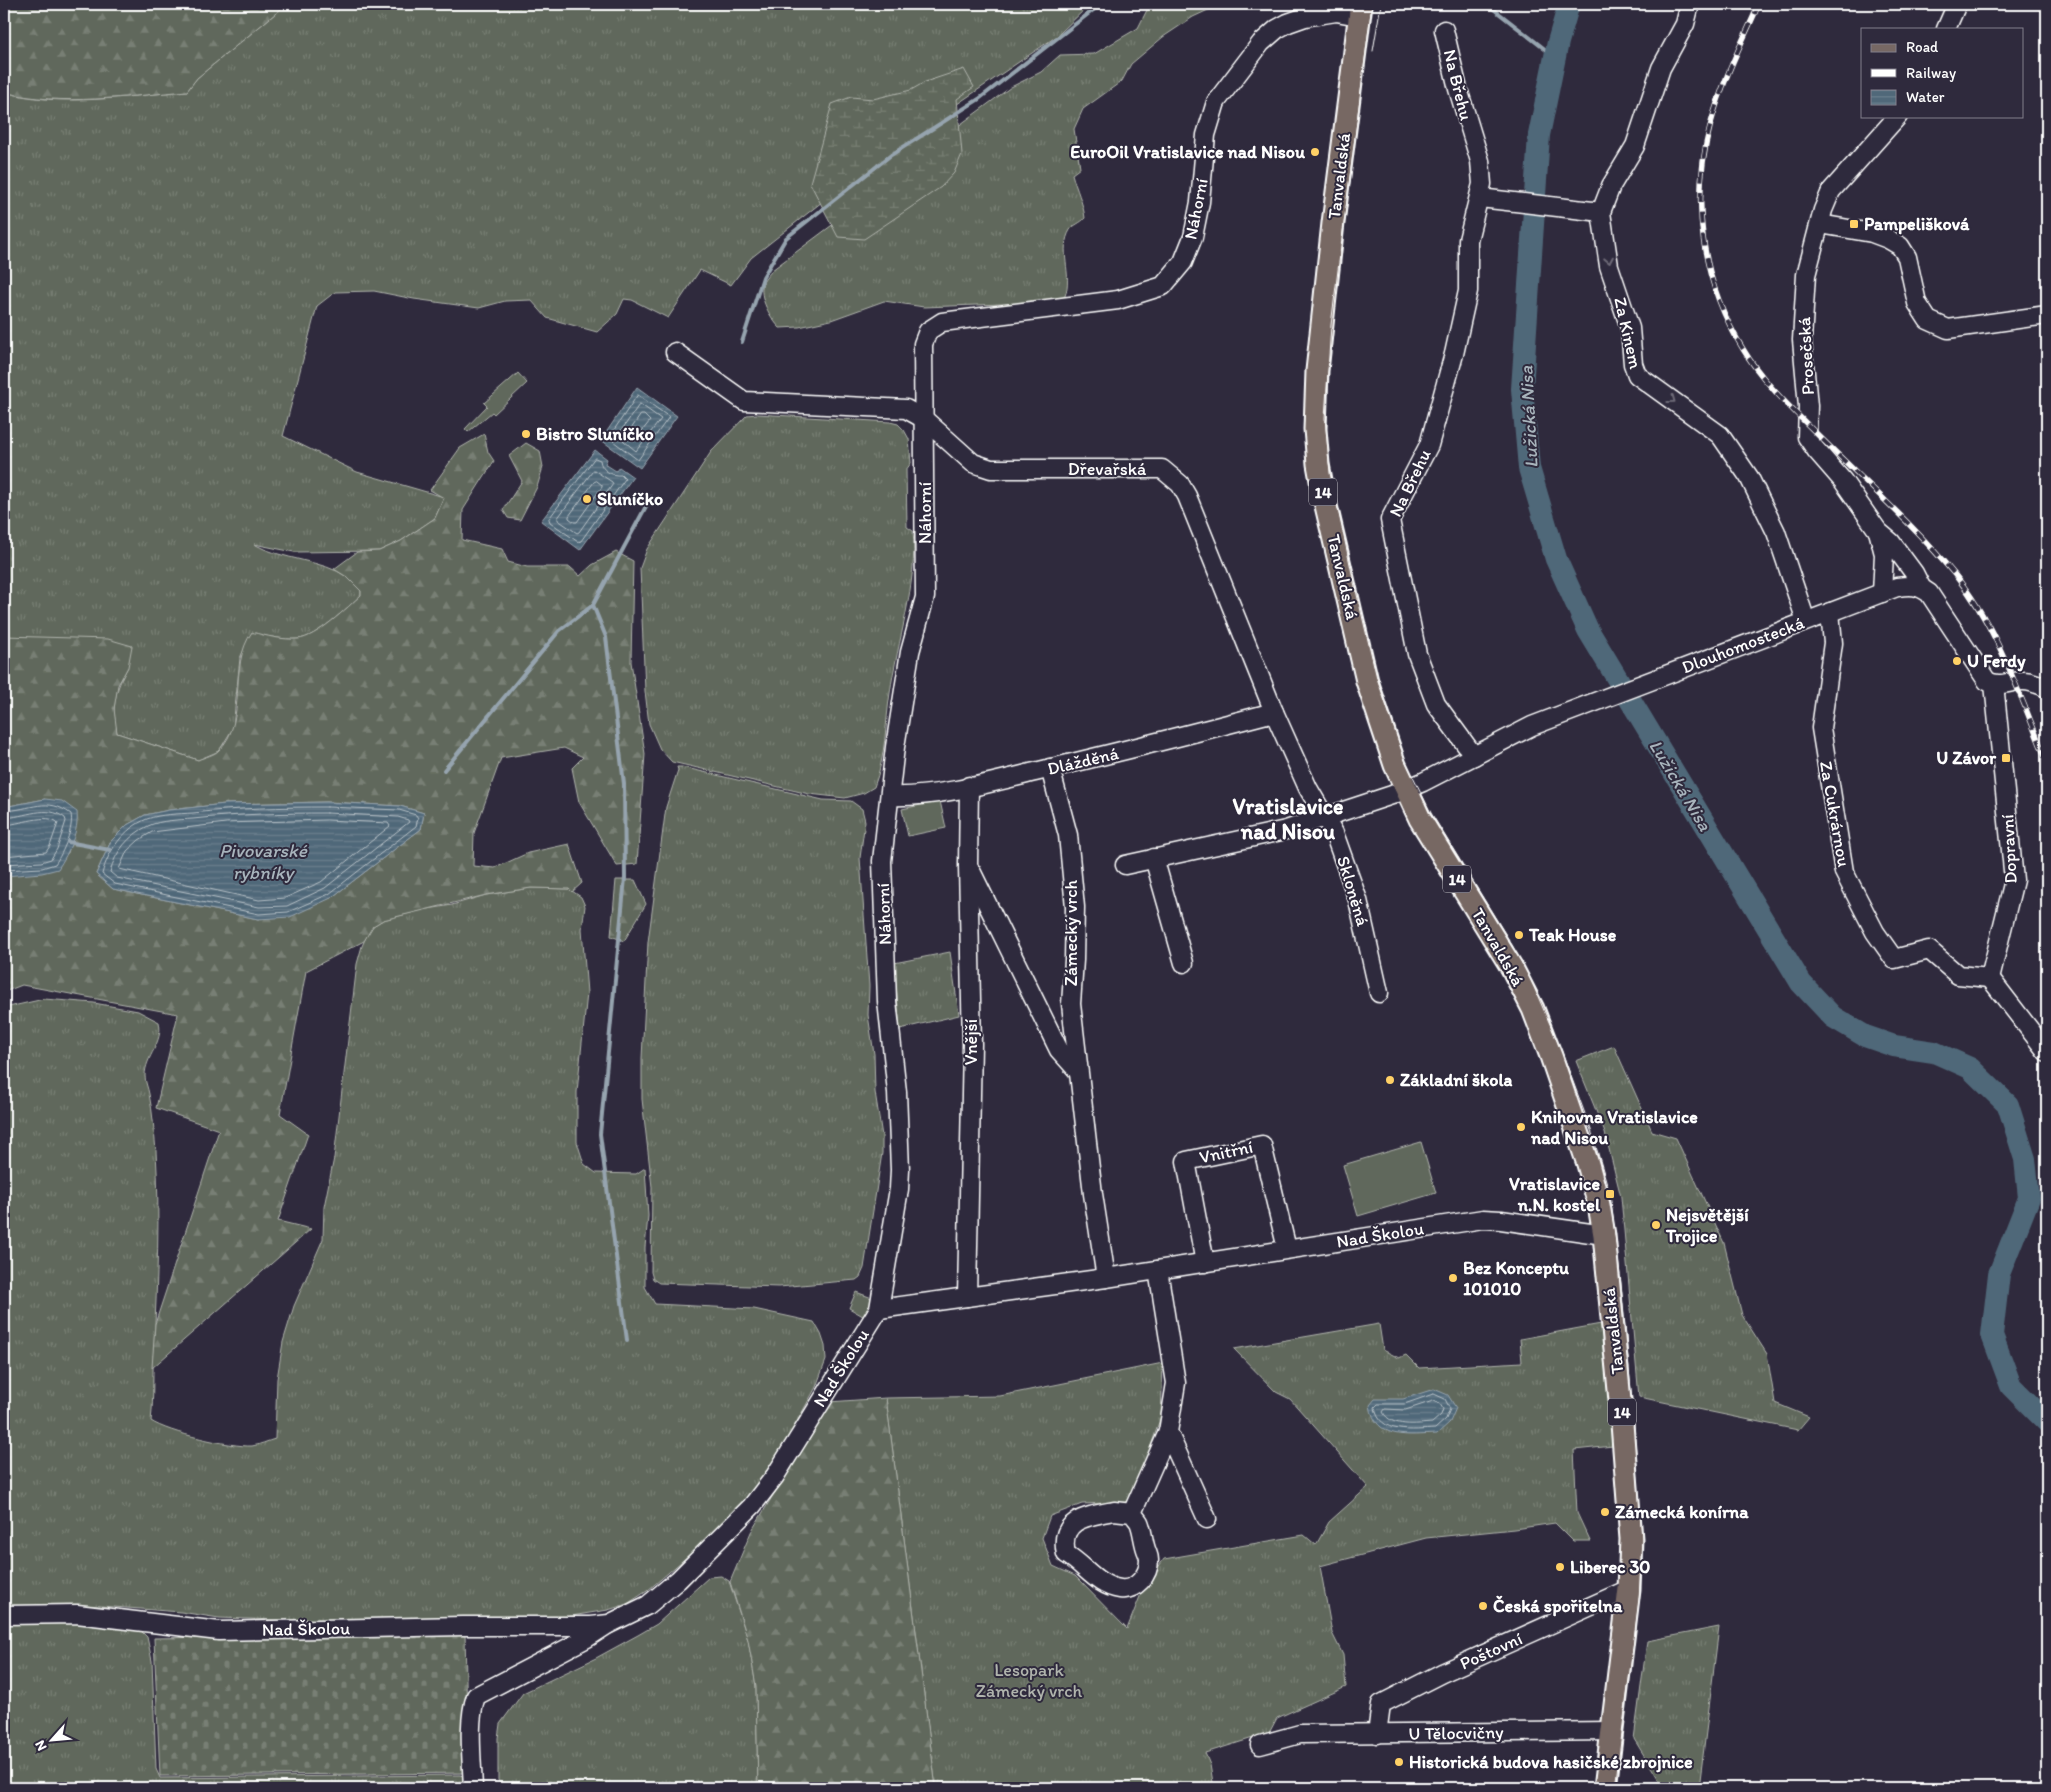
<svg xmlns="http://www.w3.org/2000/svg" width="2051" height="1792" font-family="Itim,sans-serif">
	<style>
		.grass { fill: url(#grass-tufts); stroke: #b0b4ad }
		.forest { fill: url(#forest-firs); stroke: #b0b4ad; fill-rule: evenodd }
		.wetland { fill: url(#wetland-marsh); stroke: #b0b4ad }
		.cemetery { fill: url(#cemetery-stones); stroke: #b0b4ad }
		.garden { fill: #60685b; stroke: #b0b4ad }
		.water { fill: url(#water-rules); stroke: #96a4af }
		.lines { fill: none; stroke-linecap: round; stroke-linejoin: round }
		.shore { stroke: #b9c3c9; stroke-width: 1 }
		.stream { stroke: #96a4af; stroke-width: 4 }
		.river { stroke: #506879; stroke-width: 22 }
		.minor-casing { stroke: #fff; stroke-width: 21 }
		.major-casing { stroke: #fff; stroke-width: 25 }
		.minor { stroke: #2f2a3d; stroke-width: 18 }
		.major { stroke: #776864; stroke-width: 21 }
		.tram { stroke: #fff; stroke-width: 1 }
		.rail-casing { stroke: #fff; stroke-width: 5.5 }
		.rail { stroke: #2f2a3d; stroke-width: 4; stroke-dasharray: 11; stroke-linecap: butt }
		.oneway { stroke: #6d6a77 }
		.poi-dot { fill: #ffd166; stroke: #2f2a3d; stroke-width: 2 }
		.labels { text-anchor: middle; stroke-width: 4; stroke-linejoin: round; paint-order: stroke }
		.shield { fill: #2f2a3d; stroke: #c1bfc5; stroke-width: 1 }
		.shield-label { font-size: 16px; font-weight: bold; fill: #fff }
		.street-label { font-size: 18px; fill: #fff; stroke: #2f2a3d }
		.poi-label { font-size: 18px; font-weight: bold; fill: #fff; stroke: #2f2a3d; text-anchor: start }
		.park-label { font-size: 18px; fill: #b0b4ad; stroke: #2f2a3d }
		.water-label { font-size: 19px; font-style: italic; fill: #a8b4bc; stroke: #2f2a3d }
		.district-label { font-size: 22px; font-weight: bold; fill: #fff; stroke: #2f2a3d }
	</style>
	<defs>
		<pattern id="grass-tufts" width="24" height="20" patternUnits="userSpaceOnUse" patternTransform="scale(1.25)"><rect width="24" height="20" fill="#60685b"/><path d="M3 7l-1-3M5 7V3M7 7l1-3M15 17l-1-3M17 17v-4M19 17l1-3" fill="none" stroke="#787f74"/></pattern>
		<pattern id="forest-firs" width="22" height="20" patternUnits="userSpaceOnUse" patternTransform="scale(1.25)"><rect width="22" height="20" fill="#60685b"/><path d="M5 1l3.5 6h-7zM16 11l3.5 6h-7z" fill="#787f74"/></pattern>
		<pattern id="wetland-marsh" width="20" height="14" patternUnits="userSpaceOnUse" patternTransform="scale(1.25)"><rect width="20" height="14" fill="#60685b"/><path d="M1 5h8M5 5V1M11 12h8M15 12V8" fill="none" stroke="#787f74"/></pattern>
		<pattern id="cemetery-stones" width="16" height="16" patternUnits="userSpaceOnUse" patternTransform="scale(1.25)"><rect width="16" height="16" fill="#60685b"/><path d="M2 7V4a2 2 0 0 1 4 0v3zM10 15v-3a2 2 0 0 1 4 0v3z" fill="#787f74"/></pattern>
		<pattern id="water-rules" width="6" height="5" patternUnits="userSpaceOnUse" patternTransform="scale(1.25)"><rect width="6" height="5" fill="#506879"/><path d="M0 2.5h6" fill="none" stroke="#6a7f8d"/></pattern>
	</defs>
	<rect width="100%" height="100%" fill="#2f2a3d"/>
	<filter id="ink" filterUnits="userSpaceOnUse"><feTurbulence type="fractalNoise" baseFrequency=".02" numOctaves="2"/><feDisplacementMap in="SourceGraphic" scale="10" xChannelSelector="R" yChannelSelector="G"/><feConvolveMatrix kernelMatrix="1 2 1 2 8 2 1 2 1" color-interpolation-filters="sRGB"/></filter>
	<g filter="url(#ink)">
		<g class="grass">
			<path d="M287 4H1090L1057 36 875 160 751 258 731 285 700 270 668 318 632 300 624 299 617 314 597 332 547 318 531 300 505 301 479 308 414 299 374 291 335 292 317 306 283 436 357 472 444 497 435 518 401 541 379 551 294 552 254 544C281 560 324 560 347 577 352 580 356 586 361 591V595C348 607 316 638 298 639 283 640 266 636 252 633L240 658 233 728 219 751 198 760 117 733C111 706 115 690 128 667L4 636V92C62 108 127 96 187 91L197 78Z"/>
			<path d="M1150 4H1221L1193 17 1163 37 1131 64 1122 81 1083 109 1074 129 1080 168 1072 174C1076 189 1083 202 1085 218 1081 223 1073 225 1070 230 1058 250 1073 274 1065 296L1054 302 924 307 884 301 831 320 799 327 780 328C771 319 758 297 763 283 764 279 770 274 772 270L863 202 942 138 1011 87 1041 72 1060 55 1094 54 1138 28Z"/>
			<path d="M757 414 890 422 898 424 904 430 909 439 911 463 906 470 907 527 913 531C918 582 897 643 890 693 885 725 886 756 874 787L864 793 845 798 809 794 672 762 660 749 649 724 645 691 640 568 647 549 711 452 747 415Z"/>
			<path d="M677 767H682L823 800 851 801 862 809 865 821 860 858 869 986 868 1015 874 1054 875 1092 882 1136V1153L864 1268 860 1277 856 1280 779 1287 659 1283 653 1279 651 1272 652 1187 642 1099V1058L648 942 666 807 678 770Z"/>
			<path d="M531 888 569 889 581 897 585 906 582 929 587 993 577 1092V1142L584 1164 596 1173 636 1174 645 1168 648 1216 645 1247V1287L655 1304 754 1309 814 1322 821 1334 825 1346 826 1360 816 1387 789 1436 748 1500 703 1543 647 1591 627 1604 608 1610 565 1617 307 1621 219 1618 181 1612 87 1605 4 1606V1008L44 999 94 1003 138 1011 159 1022C164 1043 145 1056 145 1076 145 1082 148 1088 149 1094 153 1113 154 1132 156 1151 160 1216 157 1281 154 1345 152 1371 154 1396 151 1421 169 1433 231 1447 252 1446 259 1445 268 1441 275 1439L277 1379 283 1342 294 1306 323 1239 324 1207 334 1158 357 964 362 946 367 935 373 926 383 920 422 910 452 905 486 895Z"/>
			<path d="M950 952 959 1015 900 1029 894 963Z"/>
			<path d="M1614 1046 1652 1131 1676 1138 1724 1243 1742 1315 1767 1354 1775 1403 1809 1417 1798 1430 1639 1397 1621 1197 1605 1133 1576 1061Z"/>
			<path d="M856 1292 880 1301 868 1319 849 1308Z"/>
			<path d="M1379 1324 1383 1350 1399 1358 1406 1355 1419 1368 1522 1362 1520 1339 1601 1324 1613 1446 1574 1450 1577 1513 1590 1541H1573L1555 1523 1514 1529 1426 1538 1320 1566 1332 1633 1343 1655 1346 1687 1277 1718 1269 1733 1205 1753 1210 1765 1214 1788H936L886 1398 1000 1396 1163 1363 1161 1416 1132 1502 1082 1504 1050 1516 1042 1538 1053 1566 1075 1576 1127 1629 1143 1589 1164 1559 1304 1535 1316 1545 1329 1522 1368 1487 1290 1399 1276 1392 1234 1349Z"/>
			<path d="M721 1576 729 1581 748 1640 756 1686 758 1788H503L498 1780V1738L500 1724 523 1693 596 1658 638 1635 657 1624 709 1577Z"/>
			<path d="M56 1620 135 1625 147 1637 152 1661 156 1769 160 1778 460 1775 466 1777 468 1788H4V1625L11 1621Z"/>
			<path d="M1719 1627 1699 1788H1664L1634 1739 1647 1641Z"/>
		</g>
		<g class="forest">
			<path d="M4 4H287L197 78 187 91C129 96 61 107 4 92Z"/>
			<path d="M484 434 488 452 494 461 463 510 462 540 502 549 508 562 527 567H570L580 576 592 565 616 552 633 561 631 662 645 754 637 864 617 866 579 802 572 768 583 757 564 748 501 758 474 833 473 866 495 868 528 853 569 844 582 883 572 892 569 889 531 888 486 895 383 920 373 926 364 941 306 971 280 1114 308 1134 278 1221 311 1229 152 1368 155 1324 219 1130 156 1108 178 1014 22 985 4 992V876L68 853 71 841 45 799 4 807V636L108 639 132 646 128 667 118 685 114 709 117 733 198 760C204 757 215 755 219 750 249 721 227 667 252 632 266 636 283 640 298 639 316 638 348 607 361 595V591L347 577 334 569 357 552 379 551 401 541 435 518 444 498 430 490 460 448ZM327 802 400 806 424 813 421 829 331 898 258 919 113 889 96 874 111 841 127 825 145 815 169 810 225 804Z"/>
			<path d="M526 443 540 451 543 467 537 487 520 520 508 518 503 510 522 481 509 456Z"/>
			<path d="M616 880H635L646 904 624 941 611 936Z"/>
			<path d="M886 1398 936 1788H758L756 1686 748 1640 730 1582 751 1532 829 1402Z"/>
		</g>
		<path class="wetland" d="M964 69 974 87 957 99 962 154 954 173 941 187 864 239 838 237 810 183 832 104 851 97 873 99 911 90 925 82Z"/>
		<path class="cemetery" d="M465 1633 468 1773 160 1776 154 1638Z"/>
		<g class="garden">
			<path d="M518 373 527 383 494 414 492 412 468 432 465 429 487 406 484 403Z"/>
			<path d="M940 801 946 828 908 836 902 809Z"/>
			<path d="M1421 1142 1436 1193 1358 1216 1343 1165Z"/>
		</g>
		<g class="water">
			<path d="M637 387 677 416 640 468 601 440Z"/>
			<path d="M595 450 607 459 605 464 616 471 619 467 633 477 580 550 541 521Z"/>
			<path d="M45 799 62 801 77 812C79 831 69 852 58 869L42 873 4 876V807Z"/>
			<path d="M327 802 400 806 424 813 421 829 331 898 290 917 258 919 113 889 96 874 111 841 127 825 145 815 169 810 225 804Z"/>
			<path d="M1434 1389 1448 1395 1456 1408 1450 1422 1437 1434C1409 1435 1375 1441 1370 1405L1375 1399H1403Z"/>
		</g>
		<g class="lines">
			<g class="shore">
				<path d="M638 395 669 417 638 460 609 438Z"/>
				<path d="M640 404 661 419 636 451 618 436Z"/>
				<path d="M641 415H644L650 421 634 441 628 434Z"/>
				<path d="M595 458 600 460C601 470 611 476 621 475L625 479 581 541 578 542 550 522 549 519Z"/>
				<path d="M594 470 612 482 613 484 579 532 577 533 558 520V518Z"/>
				<path d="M597 481 602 485V487L577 522H574L569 518V516L594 482Z"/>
				<path d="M327 807 399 810 416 815 418 818 416 826 329 894 288 912 259 914 167 895 115 884 102 874C108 851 124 828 147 819 161 814 178 814 193 813 237 808 282 807 327 807Z"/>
				<path d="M4 811C31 810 47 796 71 814 74 828 63 853 55 864L42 868 4 870"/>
				<path d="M327 813 398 817 408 820 409 822 325 888 287 906 259 907 117 878 110 872C115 852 129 835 148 826 161 820 179 820 193 819 238 814 282 813 327 813Z"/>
				<path d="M4 818C25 817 47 804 65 818L66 821 57 849 51 859 41 862 4 864"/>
				<path d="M327 820 388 823 390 826 321 882 285 898 259 900 119 869 127 851 139 840 152 832 226 823Z"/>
				<path d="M4 825C17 825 49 812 58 823L50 846 46 852 4 856"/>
				<path d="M1434 1394 1445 1399 1450 1409 1446 1419 1435 1429C1414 1430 1378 1435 1375 1407L1378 1404H1404Z"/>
				<path d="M1434 1401 1440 1404 1443 1409 1441 1415 1432 1423C1417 1424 1391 1428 1383 1412L1385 1409 1405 1410Z"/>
			</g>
			<g class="stream">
				<path d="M1487 4 1555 57"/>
				<path d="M742 342 763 277 786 238 891 155 979 99 1101 4"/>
				<path d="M593 605 606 637 624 784 625 878 600 1134 627 1340"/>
				<path d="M444 770 559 631 593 605 651 497"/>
				<path d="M68 842 110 850"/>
			</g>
			<path class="river" d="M1569 4 1558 42 1539 135 1522 389 1529 468 1556 559 1588 630 1801 983 1833 1017 1865 1036 1894 1046 1934 1052 1970 1068 2008 1105 2025 1159 2029 1198 1999 1274 1992 1335 2011 1386 2047 1422"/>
			<g class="minor-casing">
				<g id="minor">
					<path d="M1690 4 1685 24 1661 68 1635 146 1611 186 1601 212 1609 266 1630 328 1633 364 1637 375 1720 435 1749 477 1776 532 1806 621"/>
					<path d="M1946 29 1957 4"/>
					<path d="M1444 30 1458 89 1480 161 1482 184 1468 240V291L1454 354 1429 445 1390 520 1417 654 1436 704 1474 756"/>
					<path d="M1898 116 1831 191 1823 210 1806 275 1802 340 1808 406 1807 437 1816 450 1843 481 1878 531 1891 542 1914 573 1921 587"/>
					<path d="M1480 198 1601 212"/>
					<path d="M1820 224 1872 233 1888 239 1900 246 1907 257 1917 303 1928 320 1948 329 2047 315"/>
					<path d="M675 352 744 401 906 409 924 419 973 463 991 469H1162L1180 484 1187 496 1274 712 1308 788 1334 833 1358 900 1379 993"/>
					<path d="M1878 531 1884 554 1882 593"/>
					<path d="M1830 612 1833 643 1821 728 1844 872 1875 932 1894 959 1929 950 1958 975 1990 978"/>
					<path d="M1050 768 1068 835 1075 907 1074 960 1071 1004 1093 1194 1106 1278"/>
					<path d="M890 796C935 798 990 783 1035 772 1115 753 1194 733 1274 712"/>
					<path d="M1154 858 1184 963"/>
					<path d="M1125 865 1286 830 1392 795 1423 782 1532 726 1897 587C1911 585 1918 585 1929 593L1987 681C2000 688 2009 681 2023 681 2032 681 2040 685 2047 688"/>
					<path d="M971 871 1059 1050 1077 1070"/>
					<path d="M1990 978 2014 880 1994 684"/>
					<path d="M1990 978 2047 1052"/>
					<path d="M1205 1263 1186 1161 1262 1145 1287 1249"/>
					<path d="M1158 1270 1176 1383 1168 1432 1207 1519"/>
					<path d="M967 1297 972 1044 968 866 969 786"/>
					<path d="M879 1309 1106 1278 1483 1219 1501 1220 1604 1235"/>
					<path d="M1114 1511 1132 1513C1134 1516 1137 1519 1139 1522 1143 1531 1143 1543 1147 1552 1148 1555 1149 1556 1149 1560 1149 1575 1136 1591 1120 1589 1097 1586 1085 1565 1066 1554 1058 1519 1088 1516 1114 1511Z"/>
					<path d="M1132 1513 1168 1432"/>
					<path d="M4 1615 77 1614 219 1631 463 1626H591L609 1624 648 1605 678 1580 752 1506 775 1476 879 1309 899 1189 900 1170 897 1092 887 1001 882 861 895 747 910 652 925 597 923 344 928 331 942 322 1118 300 1163 286 1183 262 1193 237 1200 202 1206 135 1216 102 1261 43 1277 29 1288 23 1305 17 1336 12 1359 16"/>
					<path d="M1377 1734 1381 1704 1442 1673 1629 1589"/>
					<path d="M1260 1745 1300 1734 1612 1731"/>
					<path d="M473 1788C472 1760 467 1722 476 1696L587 1638 607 1625"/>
				</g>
			</g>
			<g class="major-casing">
				<path id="major" d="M1361 4 1333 223 1317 371 1315 429 1318 464 1324 497 1367 681 1395 765 1420 819 1512 968 1533 1009 1551 1056 1588 1164 1599 1205 1604 1235 1621 1411 1631 1539 1629 1589 1605 1788"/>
			</g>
			<use href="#minor" class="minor"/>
			<use href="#major" class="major"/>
			<g class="tram">
				<path d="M1372 4 1331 325 1325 418 1330 473 1353 578 1377 678 1405 760 1431 813 1512 945 1530 978 1562 1052 1591 1130 1610 1194 1621 1283 1633 1412 1642 1537 1639 1601 1615 1788"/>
				<path d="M1373 51 1381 4"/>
			</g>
			<g class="rail-casing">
				<path id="rail" d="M1759 4C1742 42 1722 82 1711 123 1690 200 1701 281 1743 349 1762 381 1789 406 1815 432 1862 479 1913 524 1955 575 1998 627 2021 700 2047 761"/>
			</g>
			<use href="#rail" class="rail"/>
		</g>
		<defs><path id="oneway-chevron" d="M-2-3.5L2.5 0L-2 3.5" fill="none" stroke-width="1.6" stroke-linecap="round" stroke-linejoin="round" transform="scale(1.25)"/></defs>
		<g class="oneway">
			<use href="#oneway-chevron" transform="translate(1609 260) rotate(79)"/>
			<use href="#oneway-chevron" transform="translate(1672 400) rotate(36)"/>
		</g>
	</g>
	<g class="poi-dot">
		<circle cx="1315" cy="152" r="5"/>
		<rect x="1849" y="219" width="10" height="10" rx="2.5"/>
		<circle cx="526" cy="434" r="5"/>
		<circle cx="587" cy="499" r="5"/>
		<circle cx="1957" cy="661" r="5"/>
		<rect x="2001" y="753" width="10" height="10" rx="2.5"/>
		<circle cx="1519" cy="935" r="5"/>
		<circle cx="1390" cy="1080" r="5"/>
		<circle cx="1521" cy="1127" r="5"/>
		<rect x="1605" y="1189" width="10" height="10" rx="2.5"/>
		<circle cx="1656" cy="1225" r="5"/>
		<circle cx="1453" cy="1278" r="5"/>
		<circle cx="1605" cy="1512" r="5"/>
		<circle cx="1560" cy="1567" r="5"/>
		<circle cx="1483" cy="1606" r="5"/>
		<circle cx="1399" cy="1762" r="5"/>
	</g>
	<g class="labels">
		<g class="shield">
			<rect x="1309" y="478.5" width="28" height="27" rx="4"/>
			<rect x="1443" y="865.5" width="28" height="27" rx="4"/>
			<rect x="1608" y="1398.5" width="28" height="27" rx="4"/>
		</g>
		<g class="shield-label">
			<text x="1323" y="498">14</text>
			<text x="1457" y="885">14</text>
			<text x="1622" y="1418">14</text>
		</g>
		<g class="street-label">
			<text transform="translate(1458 85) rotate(76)" y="6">Na Břehu</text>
			<text transform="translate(1339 176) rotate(-83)" y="6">Tanvaldská</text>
			<text transform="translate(1196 209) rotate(-79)" y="6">Náhorní</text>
			<text transform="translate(1628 333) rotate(77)" y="6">Za Kinem</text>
			<text transform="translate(1806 356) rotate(-93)" y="6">Prosečská</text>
			<text x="1107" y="475">Dřevařská</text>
			<text transform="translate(1410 483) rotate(-64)" y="6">Na Břehu</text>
			<text transform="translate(925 513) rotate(-90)" y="6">Náhorní</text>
			<text transform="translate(1343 577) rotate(77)" y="6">Tanvaldská</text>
			<text transform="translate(1743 645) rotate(-21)" y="6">Dlouhomostecká</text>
			<text transform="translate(1083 761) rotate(-13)" y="6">Dlážděná</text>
			<text transform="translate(1835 814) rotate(80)" y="6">Za Cukrárnou</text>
			<text transform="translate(2009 849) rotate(-93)" y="6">Dopravní</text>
			<text transform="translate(1353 891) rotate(73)" y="6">Skloněná</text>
			<text transform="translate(884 914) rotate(-92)" y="6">Náhorní</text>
			<text transform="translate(1071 933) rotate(-90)" y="6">Zámecký vrch</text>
			<text transform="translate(1498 947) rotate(60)" y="6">Tanvaldská</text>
			<text transform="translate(971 1042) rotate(-90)" y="6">Vnější</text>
			<text transform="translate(1226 1152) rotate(-12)" y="6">Vnitřní</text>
			<text transform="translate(1380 1235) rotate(-9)" y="6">Nad Školou</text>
			<text transform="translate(1613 1331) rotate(-96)" y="6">Tanvaldská</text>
			<text transform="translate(841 1368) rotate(-58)" y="6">Nad Školou</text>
			<text transform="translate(306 1629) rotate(-1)" y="6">Nad Školou</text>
			<text transform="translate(1491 1651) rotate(-24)" y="6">Poštovní</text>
			<text transform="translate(1456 1733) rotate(-1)" y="6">U Tělocvičny</text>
		</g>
		<g class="poi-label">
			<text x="1305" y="158" text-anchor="end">EuroOil Vratislavice nad Nisou</text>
			<text x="1864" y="230">Pampelišková</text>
			<text x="536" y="440">Bistro Sluníčko</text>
			<text x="597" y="505">Sluníčko</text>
			<text x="1967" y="667">U Ferdy</text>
			<text x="1996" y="764" text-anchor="end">U Závor</text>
			<text x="1529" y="941">Teak House</text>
			<text x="1400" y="1086">Základní škola</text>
			<text x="1531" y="1123">Knihovna Vratislavice<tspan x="1531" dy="21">nad Nisou</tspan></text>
			<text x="1600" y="1190" text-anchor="end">Vratislavice<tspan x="1600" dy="21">n.N. kostel</tspan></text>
			<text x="1666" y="1221">Nejsvětější<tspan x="1666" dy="21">Trojice</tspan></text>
			<text x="1463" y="1274">Bez Konceptu<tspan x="1463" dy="21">101010</tspan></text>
			<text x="1615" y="1518">Zámecká konírna</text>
			<text x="1570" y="1573">Liberec 30</text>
			<text x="1493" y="1612">Česká spořitelna</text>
			<text x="1409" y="1768">Historická budova hasičské zbrojnice</text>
		</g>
		<g class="park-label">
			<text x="1029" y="1676">Lesopark<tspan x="1029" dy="21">Zámecký vrch</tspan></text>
		</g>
		<g class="water-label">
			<text transform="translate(1528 417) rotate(-93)" y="7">Lužická Nisa</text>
			<text transform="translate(1681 785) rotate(59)" y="7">Lužická Nisa</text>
			<text x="263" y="857">Pivovarské<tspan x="263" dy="22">rybníky</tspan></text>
		</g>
		<g class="district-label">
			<text x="1288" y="814">Vratislavice<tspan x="1288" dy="25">nad Nisou</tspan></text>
		</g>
	</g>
	<rect width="2051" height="1792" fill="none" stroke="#2f2a3d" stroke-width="20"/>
	<rect x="10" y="10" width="2031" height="1772" fill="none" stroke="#fff" stroke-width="2" filter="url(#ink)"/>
	<rect x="1861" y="28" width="162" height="90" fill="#2f2a3d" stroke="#827f8b"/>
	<rect x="1871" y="44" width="25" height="8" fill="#776864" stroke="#827f8b"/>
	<text x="1906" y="52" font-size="15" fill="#ffffff">Road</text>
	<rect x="1871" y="69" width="25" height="8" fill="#ffffff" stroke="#827f8b"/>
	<text x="1906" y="78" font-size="15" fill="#ffffff">Railway</text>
	<rect x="1871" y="90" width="25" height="15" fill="url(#water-rules)" stroke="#827f8b"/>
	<text x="1906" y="102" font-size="15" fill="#ffffff">Water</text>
	<g transform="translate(52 1740) rotate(243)" stroke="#2f2a3d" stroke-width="4" paint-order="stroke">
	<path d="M0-4L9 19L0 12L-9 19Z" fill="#ffffff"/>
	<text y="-8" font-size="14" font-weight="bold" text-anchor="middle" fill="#ffffff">N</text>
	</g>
</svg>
